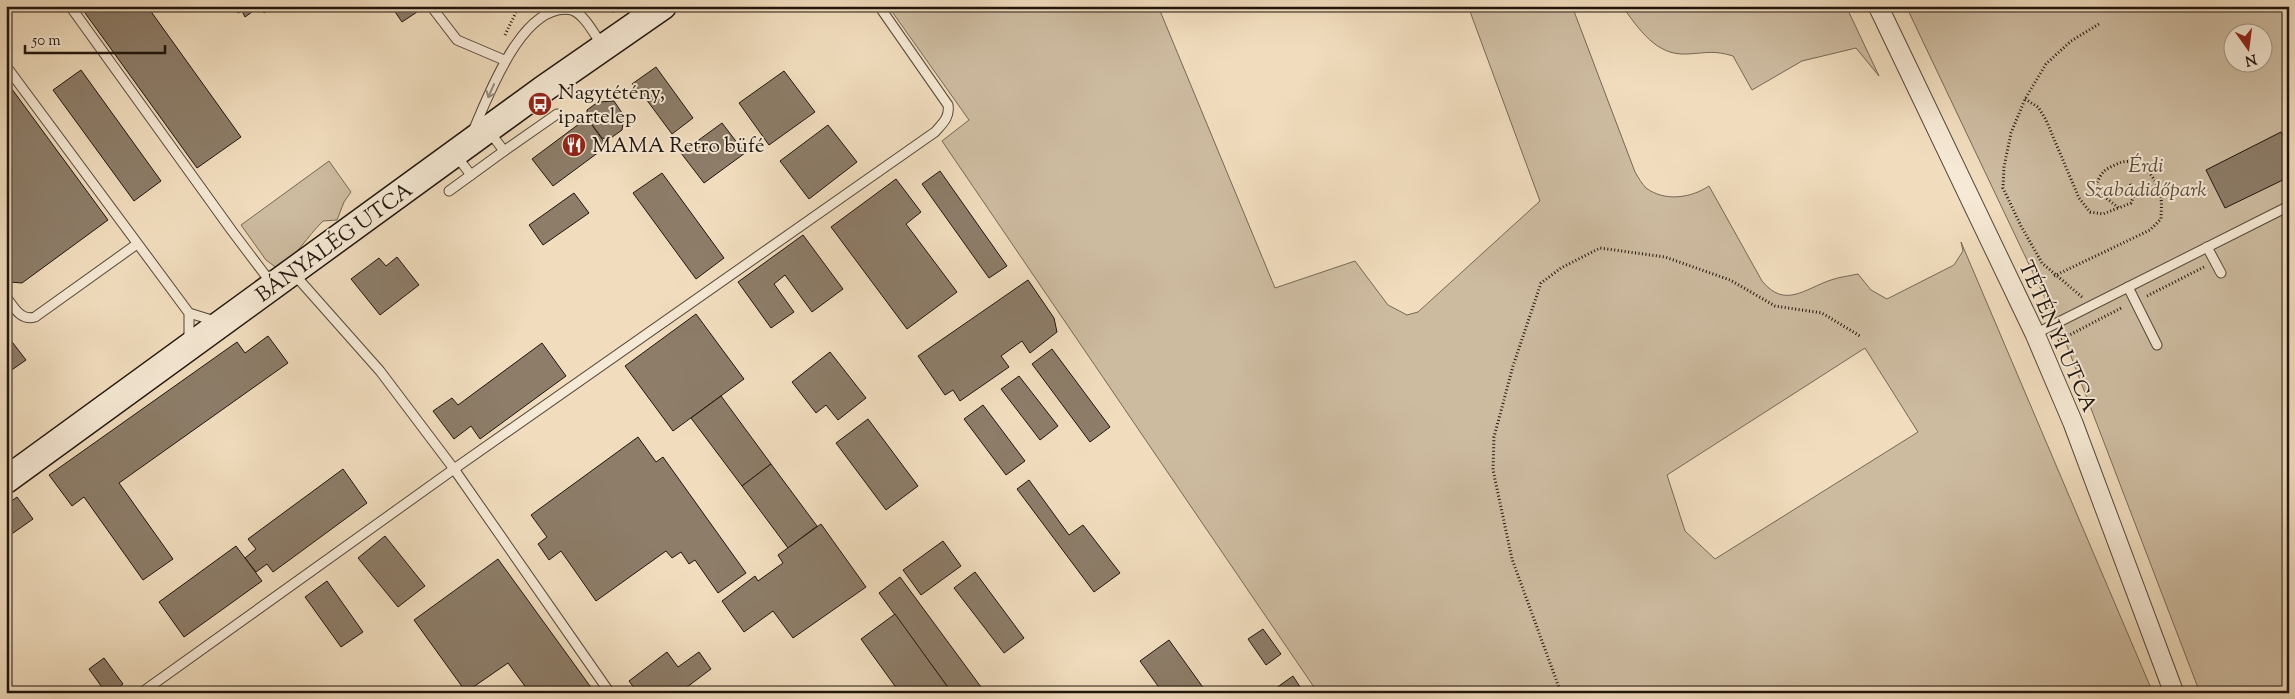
<svg xmlns="http://www.w3.org/2000/svg" width="2295" height="699" font-family="'Sorts Mill Goudy',serif">
	<style>
		.green { fill: #cdbba0; stroke: #766856; fill-rule: evenodd }
		.building { fill: #8d7d69; stroke: #20150d }
		.lines { fill: none; stroke-linecap: round; stroke-linejoin: round }
		.lane-casing { stroke: #544739; stroke-width: 11 }
		.street-casing { stroke: #544739; stroke-width: 21 }
		.secondary-casing { stroke: #20150d; stroke-width: 29 }
		.path { stroke: #20150d; stroke-width: 3; stroke-dasharray: 1 2.5; stroke-linecap: butt }
		.lane { stroke: #f6e9d5; stroke-width: 9 }
		.street { stroke: #f6e9d5; stroke-width: 19 }
		.secondary { stroke: #f6e9d5; stroke-width: 26 }
		.oneway { stroke: #968a7b }
		.labels { text-anchor: middle; stroke-width: 4; stroke-linejoin: round; paint-order: stroke }
		.poi-label { font-size: 21px; fill: #20150d; stroke: #f6e9d5; text-anchor: start }
		.park-label { font-size: 21px; font-style: italic; fill: #5d4f40; stroke: #f6e9d5 }
		.street-label { font-size: 21px; fill: #20150d; stroke: #f6e9d5 }
	</style>
	<rect width="100%" height="100%" fill="#f1ddbe"/>
	<filter id="stains"><feTurbulence type="fractalNoise" baseFrequency=".004" numOctaves="4"/><feColorMatrix values="0 0 0 0 .2 0 0 0 0 .09 0 0 0 0 .02 0 0 0 .5 -.17"/></filter>
	<radialGradient id="worn" r=".72"><stop offset=".6" stop-color="#630" stop-opacity="0"/><stop offset="1" stop-color="#630" stop-opacity=".3"/></radialGradient>
	<g class="green">
		<path d="M888 6H1158L1275 288 1355 261 1388 305 1407 315 1418 312 1540 201 1468 6H1572L1635 172C1638 177 1642 184 1646 188 1665 202 1691 198 1709 186L1762 281C1785 309 1804 289 1831 280 1839 277 1849 276 1858 274L1871 290 1887 299 1954 265 1963 251 1961 242 2153 693H1318L942 141 969 120ZM1865 348 1918 432 1715 559 1685 531 1667 475Z"/>
		<path d="M1622 6H1846L1879 76 1856 48 1802 61 1752 90 1733 56C1714 50 1706 53 1687 54 1656 56 1639 29 1622 6Z"/>
		<path d="M1906 6H2289V693H2200L2064 338ZM2232 32H2262V62H2232Z"/>
		<path d="M329 161 351 192 344 202 337 220 323 221C306 238 298 254 278 269L266 260 241 225Z"/>
	</g>
	<g class="building">
		<path d="M80 6H147L241 137 197 168Z"/>
		<path d="M236 6H273L264 13 259 7 245 17 242 11 238 13 234 7Z"/>
		<path d="M391 6H426L402 22Z"/>
		<path d="M656 67 693 118 672 134 646 99 644 101 632 84Z"/>
		<path d="M81 70 161 181 134 201 53 90Z"/>
		<path d="M784 71 815 112 769 145 739 103Z"/>
		<path d="M6 81 108 220 22 283 10 282 6 280Z"/>
		<path d="M614 101 624 116 622 130 608 140 602 138 587 118V110L598 102Z"/>
		<path d="M587 118 607 146 553 186 532 159Z"/>
		<path d="M722 123 745 153 704 183 681 153Z"/>
		<path d="M828 125 857 162 809 199 780 161Z"/>
		<path d="M2281 132 2289 147V177L2225 208 2206 170Z"/>
		<path d="M940 171 1007 266 989 278 922 184Z"/>
		<path d="M662 173 724 258 696 279 633 193Z"/>
		<path d="M896 179 921 212 906 224 957 292 907 329 831 227Z"/>
		<path d="M574 193 589 213 543 245 529 225Z"/>
		<path d="M803 235 843 289 812 312 785 275 774 284 794 312 771 328 738 282Z"/>
		<path d="M397 257 419 285 380 315 351 279 379 258 386 266Z"/>
		<path d="M1028 280 1054 318 1057 332 1030 353 1022 341 1001 356 1009 367 960 401 953 390 945 395 918 356Z"/>
		<path d="M696 314 744 379 673 431 625 366Z"/>
		<path d="M6 334 26 360 6 374Z"/>
		<path d="M268 336 288 363 119 483 173 559 143 580 84 497 72 506 49 475 237 342 245 353Z"/>
		<path d="M542 343 566 376 480 439 471 426 454 439 433 411 452 398 458 405Z"/>
		<path d="M1052 349 1110 427 1090 442 1032 364Z"/>
		<path d="M830 352 866 398 838 420 826 405 816 413 792 382Z"/>
		<path d="M1019 376 1058 426 1040 440 1001 389Z"/>
		<path d="M721 396 771 464 742 486 691 418Z"/>
		<path d="M983 405 1025 461 1006 475 964 419Z"/>
		<path d="M868 419 918 486 886 510 836 443Z"/>
		<path d="M638 437 656 462 663 457 746 573 718 593 695 560 689 564 681 552 672 558 666 551 596 601 561 551 549 560 538 544 547 537 531 515Z"/>
		<path d="M771 464 817 526 788 548 742 486Z"/>
		<path d="M343 469 367 503 273 572 267 564 256 572 245 558 256 549 248 539Z"/>
		<path d="M1029 480 1069 535 1083 525 1120 573 1094 592 1017 489Z"/>
		<path d="M17 497 33 519 6 538V505Z"/>
		<path d="M821 524 866 587 793 638 773 611 744 632 722 601 755 576 758 581 783 563 778 555Z"/>
		<path d="M385 536 425 586 398 607 358 558Z"/>
		<path d="M943 541 961 566 921 595 903 570Z"/>
		<path d="M236 546 262 581 184 637 159 602Z"/>
		<path d="M498 559 595 693H530L508 663 466 692 414 620Z"/>
		<path d="M975 572 1024 638 1004 653 954 588Z"/>
		<path d="M900 577 981 687 974 693H952L879 593Z"/>
		<path d="M327 581 363 632 341 647 305 597Z"/>
		<path d="M895 614 952 693H900L861 639Z"/>
		<path d="M1263 629 1281 654 1266 665 1248 639Z"/>
		<path d="M1169 640 1207 693H1163L1140 661Z"/>
		<path d="M667 652 678 667 699 652 711 669 679 693H638L629 681Z"/>
		<path d="M104 658 123 684 112 693H106L89 669Z"/>
		<path d="M1293 676 1304 693H1269Z"/>
	</g>
	<g class="lines">
		<g class="lane-casing">
			<g id="lane">
				<path d="M70 6 232 231 272 284"/>
				<path d="M434 10 457 40 504 60"/>
				<path d="M6 66 189 313V340"/>
				<path d="M473 131C487 100 522 0 572 10 585 15 594 34 602 45"/>
				<path d="M504 151 557 114"/>
				<path d="M455 154 471 175 504 151 489 131"/>
				<path d="M449 191 471 175"/>
				<path d="M2207 247 2221 273"/>
				<path d="M294 274 380 371 454 469 610 693"/>
				<path d="M2128 287 2157 345"/>
				<path d="M6 297C14 307 20 321 35 317L137 244"/>
				<path d="M189 313 215 321"/>
				<path d="M2035 334 2289 206"/>
				<path d="M141 693 454 469 935 132C943 123 950 117 948 105L879 6"/>
			</g>
		</g>
		<g class="street-casing">
			<path id="street" d="M1878 6 2035 334 2073 423 2174 693"/>
		</g>
		<g class="secondary-casing">
			<path id="secondary" d="M6 480 542 90 663 6"/>
		</g>
		<g class="path">
			<path d="M609 6 615 13"/>
			<path d="M505 35 519 6"/>
			<path d="M2025 99 2038 107 2046 120 2079 198 2090 212 2103 214 2118 208"/>
			<path d="M2054 276 2150 230 2161 219C2161 213 2162 206 2161 199 2159 179 2139 153 2117 164 2104 170 2102 171 2096 185L2102 195 2119 208 2131 203 2135 192 2130 184"/>
			<path d="M2147 296 2204 267"/>
			<path d="M2082 297 2042 263 2021 226 2003 188 2004 167 2011 133 2025 99 2046 64 2071 41 2099 24"/>
			<path d="M2058 341 2123 307"/>
			<path d="M1561 693 1512 559 1493 470 1494 437 1513 366 1541 283 1561 268 1600 248 1665 257 1730 280 1775 306 1822 313 1860 336"/>
		</g>
		<use href="#lane" class="lane"/>
		<use href="#street" class="street"/>
		<use href="#secondary" class="secondary"/>
	</g>
	<defs><path id="oneway-shaft" d="M-6 0H5M1.5-3L5.5 0L1.5 3" fill="none" stroke-width="1.6" stroke-linecap="round" stroke-linejoin="round" transform="scale(1.25)"/></defs>
	<use class="oneway" href="#oneway-shaft" transform="translate(491 91) rotate(114)"/>
	<defs>
		<g id="bus-disc" transform="scale(1.25)"><circle r="9.5" fill="#8f2418" stroke="#f6e9d5"/><path d="M-5-6H5V4H4V6H2V4H-2V6H-4V4H-5ZM-3.5-4V0h7V-4ZM-3.5 1.2v1.5H-2V1.2ZM2 1.2v1.5H3.5V1.2Z" fill="#fff"/></g>
		<g id="restaurant-disc" transform="scale(1.25)"><circle r="9.5" fill="#8f2418" stroke="#f6e9d5"/><path d="M-5-6h1v4h1v-4h1v4h1v-4h1v5L-1.5 .5V6h-2V.5L-5-1ZM5-6V6H3V1.5H1.5Q1.5-4 5-6Z" fill="#fff"/></g>
	</defs>
	<g fill-rule="evenodd">
		<use href="#bus-disc" x="540" y="104"/>
		<use href="#restaurant-disc" x="574" y="145"/>
	</g>
	<g class="labels">
		<g class="poi-label">
			<text x="558" y="99">Nagytétény,<tspan x="558" dy="24">ipartelep</tspan></text>
			<text x="592" y="152">MAMA Retro büfé</text>
		</g>
		<g class="park-label">
			<text x="2146" y="172">Érdi<tspan x="2146" dy="24">Szabadidőpark</tspan></text>
		</g>
		<g class="street-label">
			<text transform="translate(334 242) rotate(-36)" y="7">BÁNYALÉG UTCA</text>
			<text transform="translate(2058 336) rotate(66)" y="7">TÉTÉNYI UTCA</text>
		</g>
	</g>
	<rect width="2295" height="699" fill="none" stroke="#f1ddbe" stroke-width="25"/>
	<rect x="8" y="8" width="2280" height="684" fill="none" stroke="#20150d" stroke-width="2.5"/>
	<rect x="12" y="12" width="2270" height="674" fill="none" stroke="#20150d"/>
	<g transform="translate(2248 48) rotate(166)"><circle r="24" fill="#f6e9d5" stroke="#a09485"/>
	<path d="M0-4L9 19L0 12L-9 19Z" fill="#8f2418"/>
	<text y="-8" font-size="14" font-weight="bold" text-anchor="middle" fill="#20150d">N</text>
	</g>
	<path d="M25 45v8h140v-8" fill="none" stroke="#20150d" stroke-width="2.5"/>
	<text x="32" y="45" font-size="15" fill="#20150d" stroke="#f6e9d5" stroke-width="4" paint-order="stroke">50 m</text>
	<rect width="100%" height="100%" filter="url(#stains)"/>
	<rect width="100%" height="100%" fill="url(#worn)"/>
</svg>
